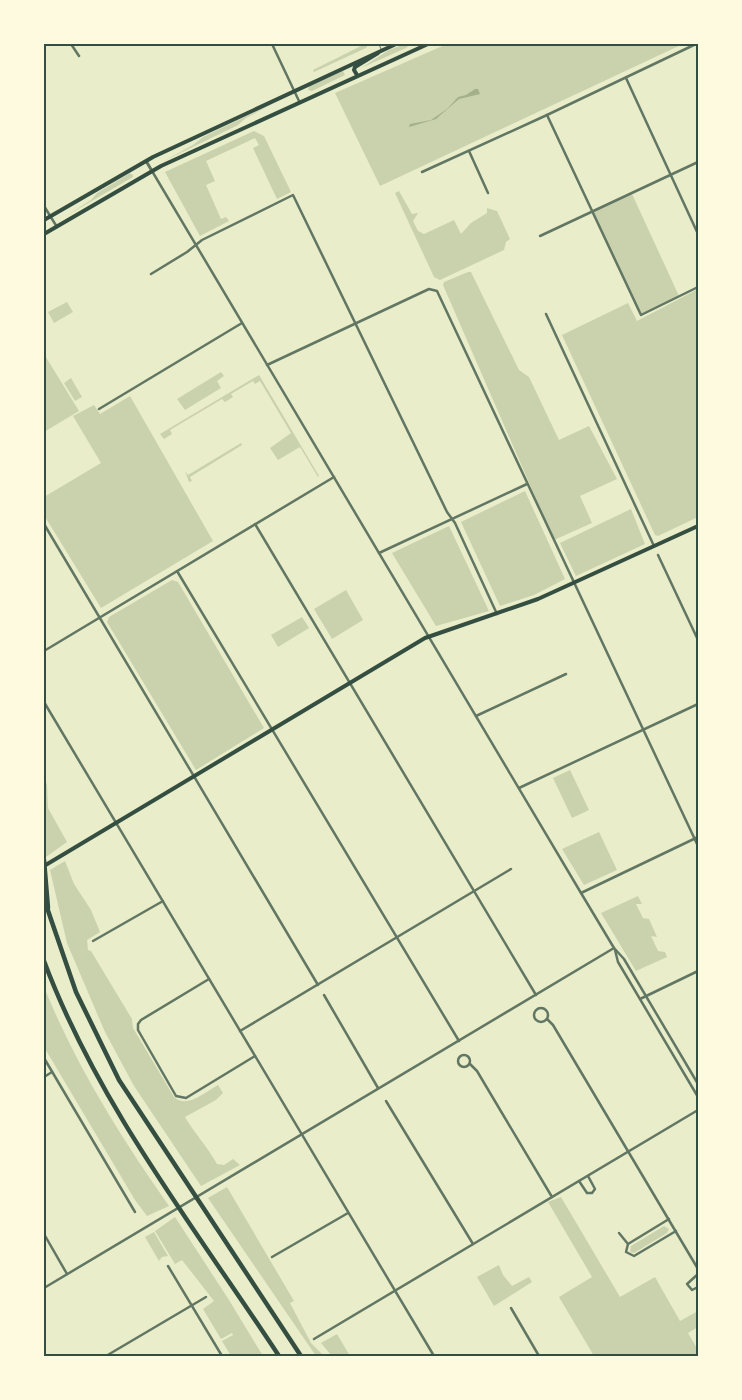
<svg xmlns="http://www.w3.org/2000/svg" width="742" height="1400" font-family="Manrope,sans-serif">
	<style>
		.green { fill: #cad2ad }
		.water { fill: #a3b18a }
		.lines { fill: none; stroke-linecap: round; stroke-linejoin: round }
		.service { stroke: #617663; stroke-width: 1 }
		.minor { stroke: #617663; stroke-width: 2.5 }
		.tertiary { stroke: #617663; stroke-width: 3 }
		.secondary { stroke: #344e41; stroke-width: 4 }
		.primary { stroke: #344e41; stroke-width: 4 }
		.motorway { stroke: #344e41; stroke-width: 4.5 }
		.neatline { fill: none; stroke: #344e41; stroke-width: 2 }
	</style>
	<rect width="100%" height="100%" fill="#e9edc9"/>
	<g class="green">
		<path d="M365 44H368L366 48 314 72 313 70Z"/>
		<path d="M405 44H411L406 48 361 68 389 50Z"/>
		<path d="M447 44H683L380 186 335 93Z"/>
		<path d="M343 71 345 75 312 91 308 90 309 86Z"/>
		<path d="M276 102 246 118 238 125 162 162 193 145 203 137Z"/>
		<path d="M254 131 264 136 291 192 277 199 253 148 259 145 255 138 206 161 215 181 206 185 221 219 226 217 229 221 200 236 165 172Z"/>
		<path d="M130 173 133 175V177L66 216 91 200 97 193Z"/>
		<path d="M399 191 412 214 418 213 413 221 418 231 424 234 454 220 461 234 471 223 487 213V208L497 211 510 239 506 242 504 250 440 280 434 277 395 193Z"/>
		<path d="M632 194 679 296 641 315 592 212Z"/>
		<path d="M468 272H471L519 370 529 377 559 440 589 426 617 479 580 496 592 523 554 540 443 285 444 282Z"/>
		<path d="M698 289V517L658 536 655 535 562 335 628 303 637 321Z"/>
		<path d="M67 302 73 312 54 323 48 312Z"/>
		<path d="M44 354 79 411 44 432Z"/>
		<path d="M221 372 224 376 217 381 221 388 185 410 177 399Z"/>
		<path d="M259 375 319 476 318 477 300 447 278 460 270 448 291 433 260 381 255 384 253 381 231 394 233 397 225 402 222 399 170 430 172 434 164 439 160 434Z"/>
		<path d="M71 378 82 397 75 401 64 383Z"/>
		<path d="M130 396 213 541 101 608 44 515V497L101 463 73 416 94 405 100 414Z"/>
		<path d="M241 443 242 445 190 477 192 481 189 482 185 471 188 475Z"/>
		<path d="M525 491 565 579 534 595 500 606 461 522Z"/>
		<path d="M631 509 645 544 576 576 560 543Z"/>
		<path d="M449 526 489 611 436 626 392 553Z"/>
		<path d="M172 580 178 582 264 728 196 770 107 622 109 617Z"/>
		<path d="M346 590 363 620 332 639 314 609Z"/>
		<path d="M302 617 309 628 278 647 271 635Z"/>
		<path d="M570 770 589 810 572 818 553 778Z"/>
		<path d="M44 775 47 785 48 808 67 842 46 857 44 839Z"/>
		<path d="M599 832 617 870 584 885 562 849Z"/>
		<path d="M65 861 74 884 91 910 100 932 87 940 88 950 91 951 132 1019 133 1028 174 1097C187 1109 205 1092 218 1085L223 1093 216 1100 185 1117C195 1134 207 1146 217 1164L224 1165 233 1159 240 1165 201 1186 134 1086 105 1032 67 943 50 870Z"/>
		<path d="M638 896 642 904H636L643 918 649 919 657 937 651 936 658 951 665 952 667 957 636 971 601 913Z"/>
		<path d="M44 987C76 1066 120 1136 169 1206L147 1216 135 1200 44 1047Z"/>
		<path d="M227 1187 294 1301 290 1303 311 1343 324 1356H316L208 1198Z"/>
		<path d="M561 1197 620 1297 655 1277 680 1321 698 1311V1327L688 1333 698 1350V1356H594L559 1297 592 1277 548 1202Z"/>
		<path d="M175 1217 229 1300 263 1356H231L222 1341 233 1335 232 1333 221 1339 203 1309 214 1301 182 1260 175 1264 155 1231Z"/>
		<path d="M664 1226 669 1229 667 1233 634 1253 630 1252 631 1246Z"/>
		<path d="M154 1232 168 1256 162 1257 159 1261 145 1237Z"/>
		<path d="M499 1265 503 1275 512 1286 529 1277 532 1282 494 1306 477 1277Z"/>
		<path d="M337 1334 350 1356H332L321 1343Z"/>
	</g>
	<path class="water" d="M475 89H478L480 94 459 99 436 119 409 127 410 124 431 120 447 109 458 97 466 95Z"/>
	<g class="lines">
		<path class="service" d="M379 44 381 49"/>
		<g class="minor">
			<path d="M71 44 79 56"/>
			<path d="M272 44 299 101"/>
			<path d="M626 78 698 234"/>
			<path d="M547 115 641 315 698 287"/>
			<path d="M469 151 488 193"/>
			<path d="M152 171 581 893 614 948 624 959 698 1084"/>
			<path d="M422 172 547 115 696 44"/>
			<path d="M44 206 57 227"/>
			<path d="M540 236 698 162"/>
			<path d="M151 274 187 252 202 240 293 195 447 512 455 523 497 614"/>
			<path d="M546 314 654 546"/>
			<path d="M267 365 429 289 437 291 698 846"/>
			<path d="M99 409 242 323"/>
			<path d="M44 524 318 985"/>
			<path d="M255 524 536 995"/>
			<path d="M379 553 527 484"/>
			<path d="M658 555 698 640"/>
			<path d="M177 571 459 1041"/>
			<path d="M44 651 334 477"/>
			<path d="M44 702 434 1356"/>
			<path d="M476 716 566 674"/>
			<path d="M519 788 698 704"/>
			<path d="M581 893 698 837"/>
			<path d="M93 941 163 901"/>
			<path d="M615 950 618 962 698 1097"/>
			<path d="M209 979 141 1020 138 1024V1030L176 1096 186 1098 255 1056"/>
			<path d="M324 995 378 1088"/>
			<path d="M640 999 698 971"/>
			<circle cx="541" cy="1015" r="7"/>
			<path d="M547 1019 553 1025 698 1269"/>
			<path d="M240 1031 511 869"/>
			<circle cx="464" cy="1061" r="6"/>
			<path d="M44 1058 135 1212"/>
			<path d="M470 1064 477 1071 552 1197"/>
			<path d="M44 1077 52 1072"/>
			<path d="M386 1101 473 1244"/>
			<path d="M579 1181 587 1193H592L595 1189 588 1176"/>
			<path d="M669 1219 628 1244 626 1252 634 1256 676 1231"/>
			<path d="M619 1233 628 1244"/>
			<path d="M44 1234 67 1274"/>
			<path d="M272 1257 348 1213"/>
			<path d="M168 1266 222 1356"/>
			<path d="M698 1274 687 1284 692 1290 698 1287"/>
			<path d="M44 1288 614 948"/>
			<path d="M511 1308 539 1356"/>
			<path d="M314 1339 698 1110"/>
			<path d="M106 1356 206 1297"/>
		</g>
		<path class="tertiary" d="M146 161 152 171"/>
		<path class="secondary" d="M44 866 425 638 538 599 698 526"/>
		<g class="primary">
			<path d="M357 75 354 70 355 67 378 53"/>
			<path d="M44 220 153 157 396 44"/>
			<path d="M44 234 161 166 428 44"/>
		</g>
		<g class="motorway">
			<path d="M44 860 48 908"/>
			<path d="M44 899 76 992 119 1080 301 1356"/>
			<path d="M44 961C98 1105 195 1228 279 1356"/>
		</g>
	</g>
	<rect width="742" height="1400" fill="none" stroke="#fefae0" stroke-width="90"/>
	<rect x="45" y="45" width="652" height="1310" class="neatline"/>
</svg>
